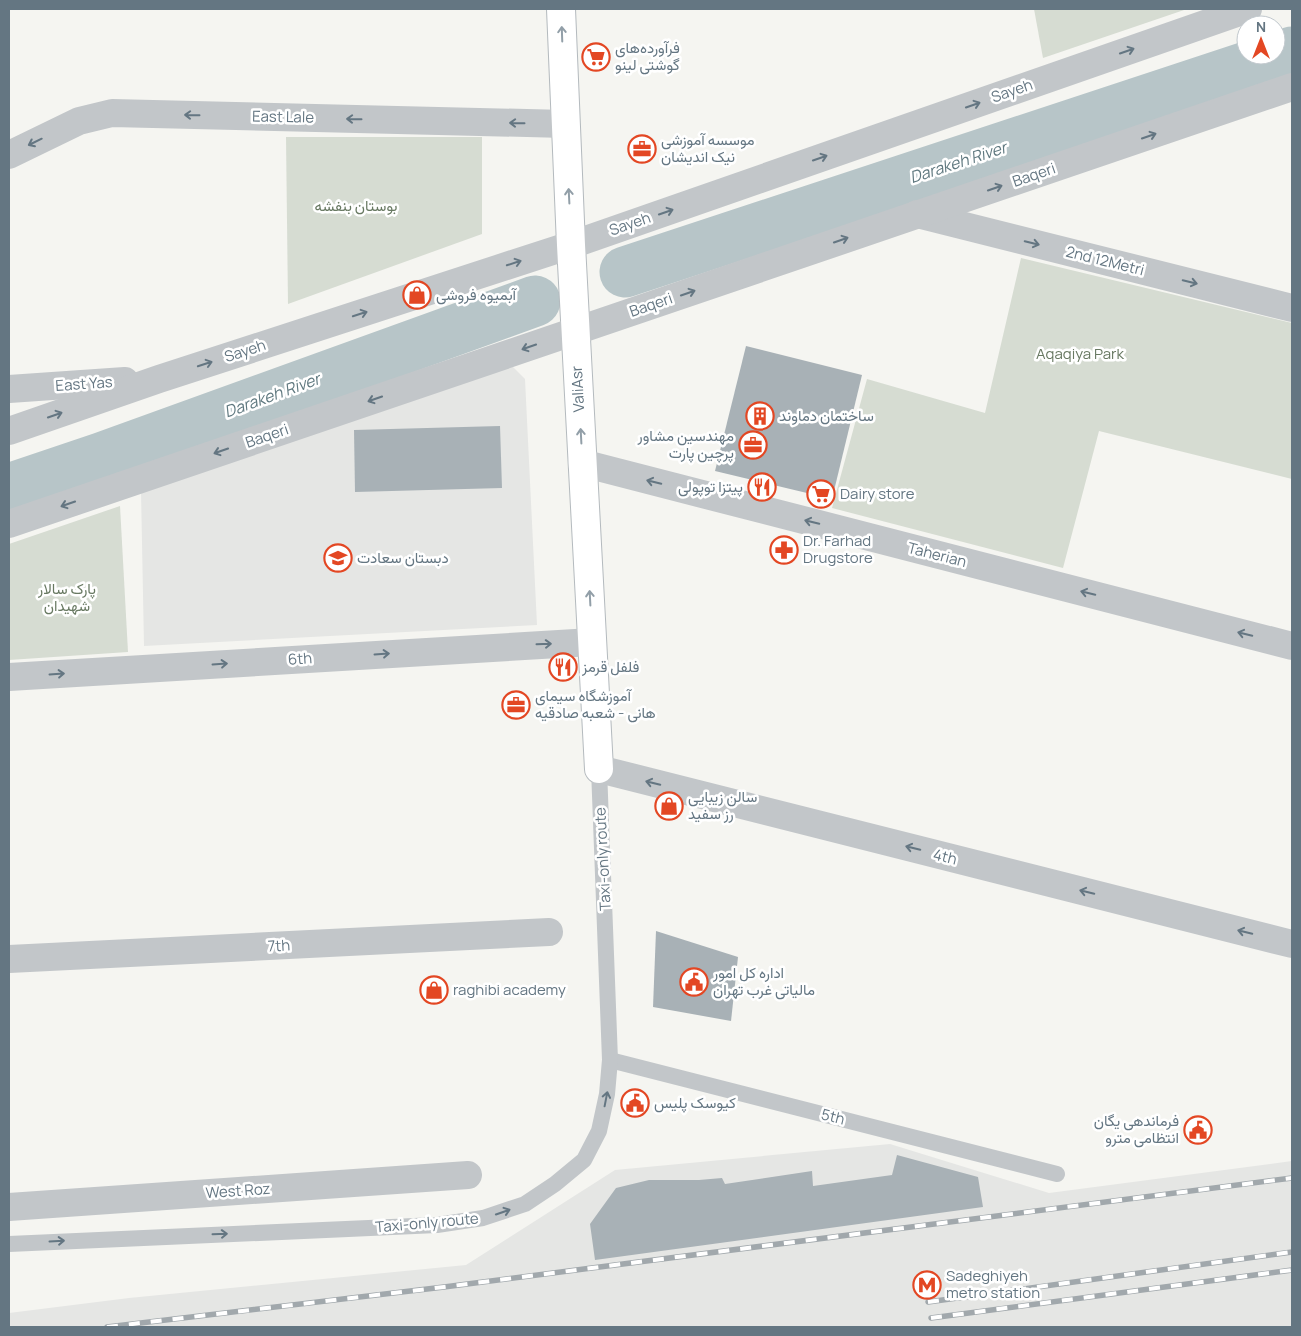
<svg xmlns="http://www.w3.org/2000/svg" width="1301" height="1336" font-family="Manrope,Vazirmatn,sans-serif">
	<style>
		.built { fill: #e5e6e4 }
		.green { fill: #d6dcd2 }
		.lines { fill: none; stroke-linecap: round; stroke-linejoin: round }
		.river { stroke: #b7c5c8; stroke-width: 51 }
		.building { fill: #a8b1b6 }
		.secondary-casing { stroke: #b4babe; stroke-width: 30 }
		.lane { stroke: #c2c6c9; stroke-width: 16 }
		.street { stroke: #c2c6c9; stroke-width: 28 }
		.secondary { stroke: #fff; stroke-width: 28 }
		.rail-casing { stroke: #a1a8ac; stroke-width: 5.5 }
		.rail { stroke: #fff; stroke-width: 4; stroke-dasharray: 11; stroke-linecap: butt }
		.oneway { stroke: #929fa8 }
		.oneway2 { stroke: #647682 }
		.labels { text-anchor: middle; stroke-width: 5; stroke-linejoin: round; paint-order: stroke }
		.poi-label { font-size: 15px; fill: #647682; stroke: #fff; text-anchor: start }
		.street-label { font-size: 15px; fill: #647682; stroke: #fff }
		.park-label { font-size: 15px; fill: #687962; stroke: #fff }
		.water-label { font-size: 16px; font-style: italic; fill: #5f787f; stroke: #fff }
	</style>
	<rect width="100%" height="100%" fill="#f5f5f1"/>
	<g class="built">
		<path d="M509 363 525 379 537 625 144 646 141 491Z"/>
		<path d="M890 1144 1049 1193 1292 1161V1327H9V1313L129 1298 466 1265 615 1170Z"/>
	</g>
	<g class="green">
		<path d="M1034 9H1187L1043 58Z"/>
		<path d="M286 137H482V234L288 304Z"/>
		<path d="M1021 258 1292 323V479L1099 431 1063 568 832 508 867 379 985 413Z"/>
		<path d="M120 506 128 652 9 660V544Z"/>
	</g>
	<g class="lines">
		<g class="river">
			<path d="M625 272 1292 52"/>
			<path d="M9 489 101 458 535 301"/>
		</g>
	</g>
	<g class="building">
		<path d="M746 346 862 375 832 499 715 471Z"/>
		<path d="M500 426 502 488 355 492 354 430Z"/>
		<path d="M656 931 738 957 731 1021 653 1007Z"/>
		<path d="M897 1155 978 1177 983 1207 595 1260 590 1224 616 1188 649 1180H699L722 1178 725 1184 812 1171 813 1186 892 1175Z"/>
	</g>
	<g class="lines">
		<g class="secondary-casing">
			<path id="secondary" d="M561 9 571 245 599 769"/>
		</g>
		<g class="lane">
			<path d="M610 1060 1057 1174"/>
			<path d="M9 1244 437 1225 483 1218 525 1204 555 1184 584 1160 599 1131 607 1094 610 1060 599 769"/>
		</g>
		<g class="street">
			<path d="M9 155 79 121 112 113 565 124"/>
			<path d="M917 214 1292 308"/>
			<path d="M9 389 125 381"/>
			<path d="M9 431 159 379 571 245 1248 9"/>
			<path d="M582 463 1292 646"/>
			<path d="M9 524 1292 87"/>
			<path d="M9 677 592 642"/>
			<path d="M599 769 1292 944"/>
			<path d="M9 959 549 932"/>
			<path d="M9 1207 468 1175"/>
		</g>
		<use href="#secondary" class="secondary"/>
		<g class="rail-casing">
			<g id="rail">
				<path d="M928 1302 1292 1252"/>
				<path d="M931 1318 1292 1270"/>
				<path d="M107 1327 444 1287 1292 1178"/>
			</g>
		</g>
		<use href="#rail" class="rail"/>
	</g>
	<defs><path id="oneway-shaft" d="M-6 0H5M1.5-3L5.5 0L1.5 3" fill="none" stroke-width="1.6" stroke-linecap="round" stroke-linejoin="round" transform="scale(1.25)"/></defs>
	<g class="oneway">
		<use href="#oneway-shaft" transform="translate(562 34) rotate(-92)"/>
		<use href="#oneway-shaft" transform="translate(569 196) rotate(-93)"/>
		<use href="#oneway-shaft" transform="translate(581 436) rotate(-93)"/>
		<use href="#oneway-shaft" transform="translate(590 598) rotate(-93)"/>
	</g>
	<g class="oneway2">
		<use href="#oneway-shaft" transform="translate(1127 51) rotate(-19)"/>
		<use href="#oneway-shaft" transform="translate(973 105) rotate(-19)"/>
		<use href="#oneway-shaft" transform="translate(192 115) rotate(-179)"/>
		<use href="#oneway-shaft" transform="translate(354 119) rotate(-179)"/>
		<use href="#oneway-shaft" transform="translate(517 123) rotate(-179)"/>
		<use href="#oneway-shaft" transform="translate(1149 136) rotate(-19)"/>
		<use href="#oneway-shaft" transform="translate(35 142) rotate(154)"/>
		<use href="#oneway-shaft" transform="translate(820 158) rotate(-19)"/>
		<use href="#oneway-shaft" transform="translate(995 188) rotate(-19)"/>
		<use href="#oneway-shaft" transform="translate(666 212) rotate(-19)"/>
		<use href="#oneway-shaft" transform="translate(841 240) rotate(-19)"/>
		<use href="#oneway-shaft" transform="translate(1032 243) rotate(14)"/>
		<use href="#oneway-shaft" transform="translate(514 263) rotate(-18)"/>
		<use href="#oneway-shaft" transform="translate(1190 282) rotate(14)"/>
		<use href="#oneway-shaft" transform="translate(688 293) rotate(-19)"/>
		<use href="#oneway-shaft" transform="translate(360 314) rotate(-18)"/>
		<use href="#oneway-shaft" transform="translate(529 347) rotate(161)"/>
		<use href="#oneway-shaft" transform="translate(205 364) rotate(-18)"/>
		<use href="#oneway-shaft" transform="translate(375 399) rotate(161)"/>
		<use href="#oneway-shaft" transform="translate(55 415) rotate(-19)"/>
		<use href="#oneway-shaft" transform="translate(221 451) rotate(161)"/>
		<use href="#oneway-shaft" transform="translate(654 482) rotate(-166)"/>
		<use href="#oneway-shaft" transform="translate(68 504) rotate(161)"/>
		<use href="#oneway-shaft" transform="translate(812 522) rotate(-166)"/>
		<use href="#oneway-shaft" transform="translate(1088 593) rotate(-166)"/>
		<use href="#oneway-shaft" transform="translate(1245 634) rotate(-166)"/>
		<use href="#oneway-shaft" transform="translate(544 644) rotate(-2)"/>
		<use href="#oneway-shaft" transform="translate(382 654) rotate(-4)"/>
		<use href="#oneway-shaft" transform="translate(220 664) rotate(-4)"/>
		<use href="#oneway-shaft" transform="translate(57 674) rotate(-4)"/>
		<use href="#oneway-shaft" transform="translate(653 783) rotate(-166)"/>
		<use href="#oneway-shaft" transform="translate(913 848) rotate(-166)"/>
		<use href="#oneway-shaft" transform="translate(1087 892) rotate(-166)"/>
		<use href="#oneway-shaft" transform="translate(1245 932) rotate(-166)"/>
		<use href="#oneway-shaft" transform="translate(606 1099) rotate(-79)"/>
		<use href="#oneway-shaft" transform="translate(503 1212) rotate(-19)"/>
		<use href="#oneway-shaft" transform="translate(220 1234) rotate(-2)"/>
		<use href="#oneway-shaft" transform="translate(57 1241) rotate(-3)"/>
	</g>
	<defs>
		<g id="supermarket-ring" transform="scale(1.4375)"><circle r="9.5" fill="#fff" stroke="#e34723" stroke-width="1.5"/><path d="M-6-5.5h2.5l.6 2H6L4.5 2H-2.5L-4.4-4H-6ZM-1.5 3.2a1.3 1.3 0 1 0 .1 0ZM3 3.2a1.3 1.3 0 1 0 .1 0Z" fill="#e34723"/></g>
		<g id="office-ring" transform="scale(1.4375)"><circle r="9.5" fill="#fff" stroke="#e34723" stroke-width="1.5"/><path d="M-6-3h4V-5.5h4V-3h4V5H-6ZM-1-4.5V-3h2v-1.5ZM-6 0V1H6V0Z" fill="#e34723"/></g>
		<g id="shop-ring" transform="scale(1.4375)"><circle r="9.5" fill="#fff" stroke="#e34723" stroke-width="1.5"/><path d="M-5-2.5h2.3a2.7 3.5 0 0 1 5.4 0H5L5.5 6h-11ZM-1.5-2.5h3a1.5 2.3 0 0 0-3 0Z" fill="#e34723"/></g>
		<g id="building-ring" transform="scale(1.4375)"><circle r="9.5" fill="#fff" stroke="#e34723" stroke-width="1.5"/><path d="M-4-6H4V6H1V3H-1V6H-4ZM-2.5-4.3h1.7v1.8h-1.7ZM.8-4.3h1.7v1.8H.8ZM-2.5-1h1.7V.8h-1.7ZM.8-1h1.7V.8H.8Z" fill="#e34723"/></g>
		<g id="restaurant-ring" transform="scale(1.4375)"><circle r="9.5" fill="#fff" stroke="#e34723" stroke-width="1.5"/><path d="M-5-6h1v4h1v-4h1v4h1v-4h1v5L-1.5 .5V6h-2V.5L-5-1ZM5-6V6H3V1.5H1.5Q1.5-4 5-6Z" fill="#e34723"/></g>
		<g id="pharmacy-ring" transform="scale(1.4375)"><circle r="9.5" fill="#fff" stroke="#e34723" stroke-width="1.5"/><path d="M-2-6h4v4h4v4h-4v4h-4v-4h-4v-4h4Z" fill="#e34723"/></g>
		<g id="school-ring" transform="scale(1.4375)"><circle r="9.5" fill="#fff" stroke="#e34723" stroke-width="1.5"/><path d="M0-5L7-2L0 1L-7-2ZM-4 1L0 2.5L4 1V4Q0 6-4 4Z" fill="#e34723"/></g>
		<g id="civic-ring" transform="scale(1.4375)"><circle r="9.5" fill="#fff" stroke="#e34723" stroke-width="1.5"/><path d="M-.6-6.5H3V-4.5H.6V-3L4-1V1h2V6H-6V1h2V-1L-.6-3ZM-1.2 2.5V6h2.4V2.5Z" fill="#e34723"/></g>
		<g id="metro-ring" transform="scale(1.4375)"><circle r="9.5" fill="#fff" stroke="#e34723" stroke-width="1.5"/><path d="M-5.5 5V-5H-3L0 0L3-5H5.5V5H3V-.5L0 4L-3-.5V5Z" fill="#e34723"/></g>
	</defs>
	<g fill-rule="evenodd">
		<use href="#supermarket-ring" x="596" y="57"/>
		<use href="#office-ring" x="642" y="149"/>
		<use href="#shop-ring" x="417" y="295"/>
		<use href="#building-ring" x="760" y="416"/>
		<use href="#office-ring" x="753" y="445"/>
		<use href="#restaurant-ring" x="762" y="487"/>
		<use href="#supermarket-ring" x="821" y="494"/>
		<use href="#pharmacy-ring" x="784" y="550"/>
		<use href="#school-ring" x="338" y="558"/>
		<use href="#restaurant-ring" x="563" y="667"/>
		<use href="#office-ring" x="516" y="705"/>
		<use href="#shop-ring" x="669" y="806"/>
		<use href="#civic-ring" x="694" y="982"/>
		<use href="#shop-ring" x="434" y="990"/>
		<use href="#civic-ring" x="635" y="1103"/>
		<use href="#civic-ring" x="1198" y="1130"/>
		<use href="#metro-ring" x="927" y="1285"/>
	</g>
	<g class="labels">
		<g class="poi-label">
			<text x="615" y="53">فرآورده‌های<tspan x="615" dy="17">گوشتی لینو</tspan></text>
			<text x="661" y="145">موسسه آموزشی<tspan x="661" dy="17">نیک اندیشان</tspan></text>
			<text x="436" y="300">آبمیوه فروشی</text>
			<text x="779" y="421">ساختمان دماوند</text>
			<text x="734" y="441" text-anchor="end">مهندسین مشاور<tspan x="734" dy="17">پرچین پارت</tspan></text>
			<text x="743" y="492" text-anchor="end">پیتزا توپولی</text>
			<text x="840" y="499">Dairy store</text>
			<text x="803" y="546">Dr. Farhad<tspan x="803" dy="17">Drugstore</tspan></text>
			<text x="357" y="563">دبستان سعادت</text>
			<text x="582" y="672">فلفل قرمز</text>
			<text x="535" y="701">آموزشگاه سیمای<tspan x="535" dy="17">هانی - شعبه صادقیه</tspan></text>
			<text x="688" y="802">سالن زیبایی<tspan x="688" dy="17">رز سفید</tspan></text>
			<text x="713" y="978">اداره کل امور<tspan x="713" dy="17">مالیاتی غرب تهران</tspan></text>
			<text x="453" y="995">raghibi academy</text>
			<text x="654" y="1108">کیوسک پلیس</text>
			<text x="1179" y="1126" text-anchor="end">فرماندهی یگان<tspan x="1179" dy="17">انتظامی مترو</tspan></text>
			<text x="946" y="1281">Sadeghiyeh<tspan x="946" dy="17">metro station</tspan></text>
		</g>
		<g class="street-label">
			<text transform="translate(1012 91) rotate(-19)" y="5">Sayeh</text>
			<text transform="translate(283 117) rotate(1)" y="5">East Lale</text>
			<text transform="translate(1034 175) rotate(-19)" y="5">Baqeri</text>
			<text transform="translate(630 224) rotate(-19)" y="5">Sayeh</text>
			<text transform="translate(1105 261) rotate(14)" y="5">2nd 12Metri</text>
			<text transform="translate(651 305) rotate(-19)" y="5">Baqeri</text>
			<text transform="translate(245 351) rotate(-18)" y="5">Sayeh</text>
			<text transform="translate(84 384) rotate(-4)" y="5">East Yas</text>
			<text transform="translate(578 389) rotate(-93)" y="5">ValiAsr</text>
			<text transform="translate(267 436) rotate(-19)" y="5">Baqeri</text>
			<text transform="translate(937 555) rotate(14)" y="5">Taherian</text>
			<text transform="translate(300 659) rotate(-4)" y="5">6th</text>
			<text transform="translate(945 857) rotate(14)" y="5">4th</text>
			<text transform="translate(603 859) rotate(-93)" y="5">Taxi-only route</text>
			<text transform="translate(279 946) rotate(-3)" y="5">7th</text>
			<text transform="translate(833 1117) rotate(14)" y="5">5th</text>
			<text transform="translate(238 1191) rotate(-4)" y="5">West Roz</text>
			<text transform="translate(427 1223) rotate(-5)" y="5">Taxi-only route</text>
		</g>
		<g class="park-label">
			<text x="356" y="211">بوستان بنفشه</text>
			<text x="1080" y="359">Aqaqiya Park</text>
			<text x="67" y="594">پارک سالار<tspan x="67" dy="17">شهیدان</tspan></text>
		</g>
		<g class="water-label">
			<text transform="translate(958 162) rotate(-18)" y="6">Darakeh River</text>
			<text transform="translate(272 395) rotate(-20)" y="6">Darakeh River</text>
		</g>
	</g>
	<rect width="1301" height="1336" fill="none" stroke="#647682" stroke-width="20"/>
	<g transform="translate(1261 40)"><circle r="24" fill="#ffffff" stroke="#c1c8cd"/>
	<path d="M0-4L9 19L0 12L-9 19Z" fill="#e34723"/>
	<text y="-8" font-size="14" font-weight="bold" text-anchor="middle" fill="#647682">N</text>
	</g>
</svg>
